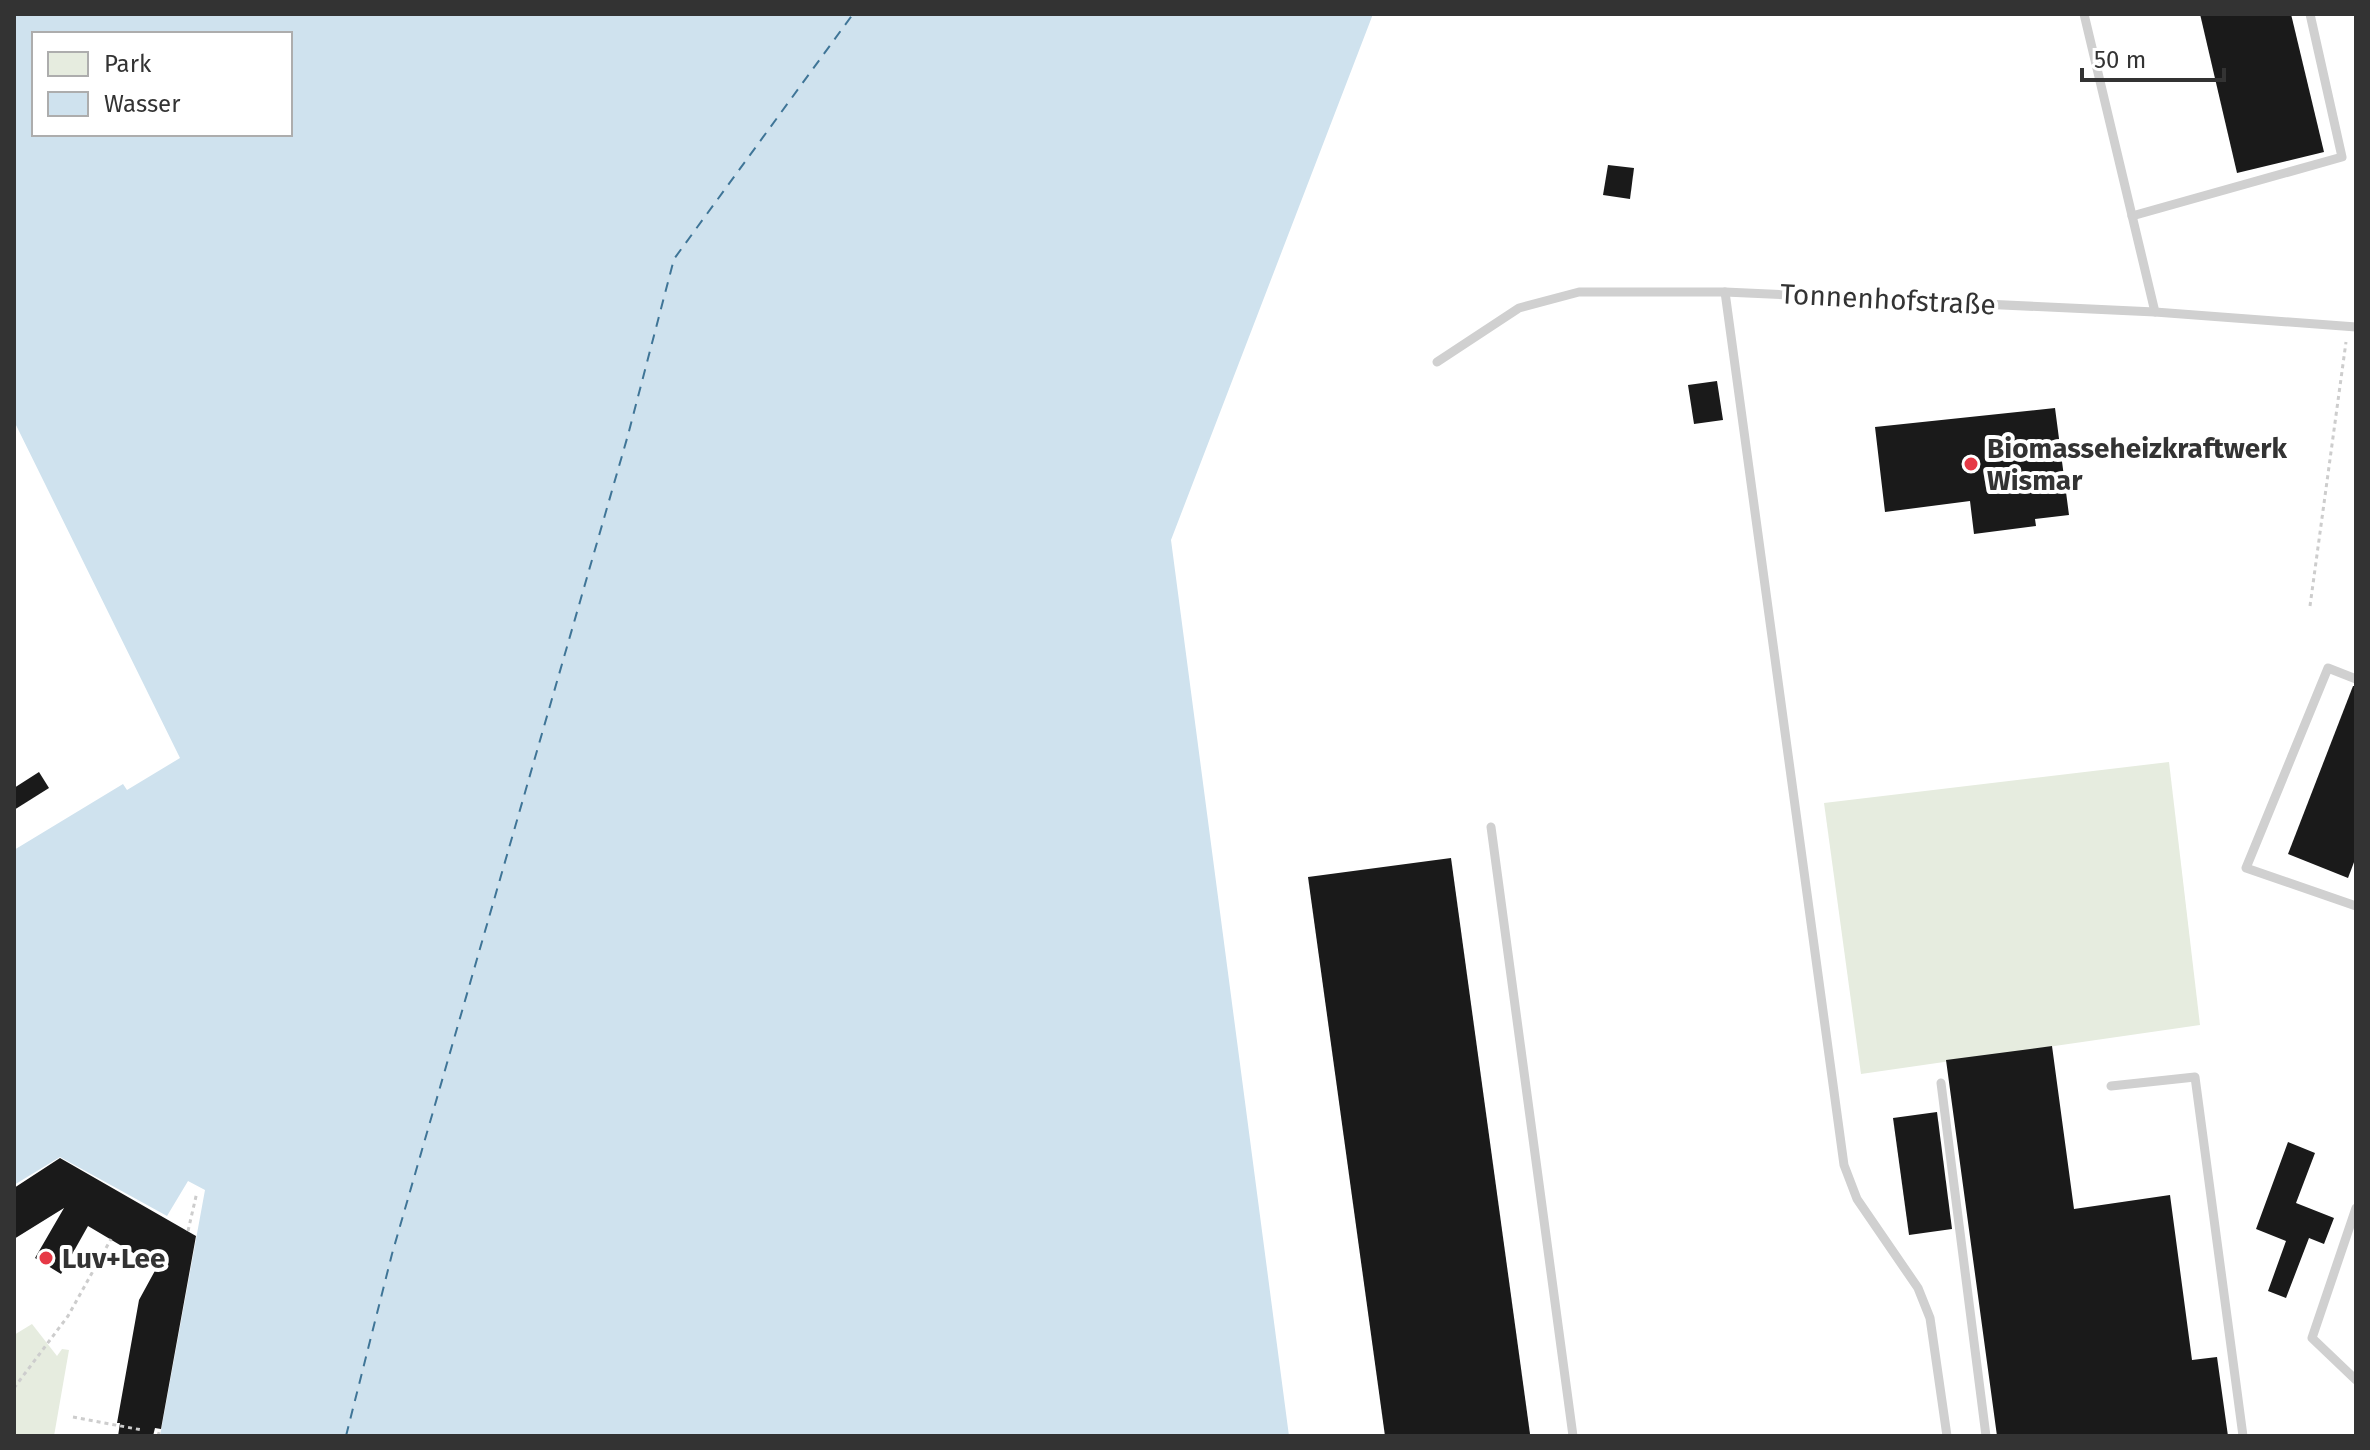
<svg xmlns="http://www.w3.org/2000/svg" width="2370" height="1450" font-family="'Fira Sans',sans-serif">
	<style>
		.green { fill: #e6ecdf }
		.water { fill: #cfe2ee; fill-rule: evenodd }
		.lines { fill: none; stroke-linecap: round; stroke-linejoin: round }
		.ferry { stroke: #3f7597; stroke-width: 2; stroke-dasharray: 10 8; stroke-linecap: butt }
		.building { fill: #1a1a1a }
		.path { stroke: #cdcdcd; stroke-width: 3; stroke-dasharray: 4 4; stroke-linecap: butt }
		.service { stroke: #d0d0d0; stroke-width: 9 }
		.poi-dot { fill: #e63946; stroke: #fff; stroke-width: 3 }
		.labels { text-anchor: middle; stroke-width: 8; stroke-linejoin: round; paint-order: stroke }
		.street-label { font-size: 28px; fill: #333; stroke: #fff }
		.poi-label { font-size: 28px; font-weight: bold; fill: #333; stroke: #fff; text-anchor: start }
	</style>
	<rect width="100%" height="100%" fill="#fff"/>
	<g class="green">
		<path d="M2169 762 2200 1025 1861 1074 1824 803Z"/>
		<path d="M32 1324 57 1356 62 1349 69 1350 54 1436H14V1335Z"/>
	</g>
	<path class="water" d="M14 14H1373L1171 540 1289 1436H160L205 1190 188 1181 167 1216 60 1157 14 1185V850L123 784 127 790 180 758 14 421ZM34 34H290V134H34Z"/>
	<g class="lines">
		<path class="ferry" d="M346 1436 392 1254 628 435 674 259 853 14"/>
	</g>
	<g class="building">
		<path d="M2200 14H2291L2324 152 2237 173Z"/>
		<path d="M1608 165 1634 168 1630 199 1603 195Z"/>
		<path d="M1717 381 1723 420 1694 424 1688 385Z"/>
		<path d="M2055 408 2069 515 2035 519 2036 526 1974 534 1970 501 1885 512 1875 427Z"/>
		<path d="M2353 686H2356V857L2348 878 2288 854Z"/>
		<path d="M39 772 49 788 14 810V788Z"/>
		<path d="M1451 858 1530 1434 1513 1436H1385L1308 877Z"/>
		<path d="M2052 1046 2074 1209 2170 1195 2192 1360 2217 1357 2228 1436H1997L1946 1060Z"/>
		<path d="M1937 1112 1952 1229 1909 1235 1893 1118Z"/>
		<path d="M2288 1142 2315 1153 2296 1203 2334 1218 2324 1244 2309 1238 2286 1298 2268 1291 2286 1241 2256 1229Z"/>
		<path d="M60 1158 196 1236 161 1429 155 1428 153 1436H118L120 1423H117L139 1300 157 1267 88 1226 61 1274 35 1258 64 1208 14 1239V1188Z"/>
	</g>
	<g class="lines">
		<g class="path">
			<path d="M2310 606 2346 342"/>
			<path d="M188 1231 197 1192"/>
			<path d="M14 1388 68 1316 111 1239"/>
			<path d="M73 1417 142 1430"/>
			<path d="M158 1436 160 1429"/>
		</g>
		<g class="service">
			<path d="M2084 14 2155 312"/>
			<path d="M2132 216 2342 157 2310 14"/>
			<path d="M1725 292 1844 1165 1857 1199 1918 1288 1930 1318 1947 1436"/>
			<path d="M1437 362 1519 308 1579 292H1725L2155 312 2356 327"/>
			<path d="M2356 679 2328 668 2246 868 2356 906"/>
			<path d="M1491 827 1573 1436"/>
			<path d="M1941 1083 1986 1436"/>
			<path d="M2111 1086 2195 1077 2243 1436"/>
			<path d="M2356 1208 2312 1338 2356 1380"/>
		</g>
	</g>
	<g class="poi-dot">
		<circle cx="1971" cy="464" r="8"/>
		<circle cx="46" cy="1258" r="8"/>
	</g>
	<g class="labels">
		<g class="street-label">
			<text transform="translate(1888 299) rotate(3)" y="10">Tonnenhofstraße</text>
		</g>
		<g class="poi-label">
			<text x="1987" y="458">Biomasseheizkraftwerk<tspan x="1987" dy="32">Wismar</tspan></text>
			<text x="62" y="1268">Luv+Lee</text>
		</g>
	</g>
	<rect width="2370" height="1450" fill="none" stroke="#333333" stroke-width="32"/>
	<rect x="32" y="32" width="260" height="104" fill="#ffffff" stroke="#adadad" stroke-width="2"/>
	<rect x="48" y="52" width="40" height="24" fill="#e6ecdf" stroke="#adadad" stroke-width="2"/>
	<text x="104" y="72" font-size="24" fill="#333333">Park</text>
	<rect x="48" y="92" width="40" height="24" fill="#cfe2ee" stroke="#adadad" stroke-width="2"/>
	<text x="104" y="112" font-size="24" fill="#333333">Wasser</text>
	<path d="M2082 68v12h142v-12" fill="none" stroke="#333333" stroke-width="4"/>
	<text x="2094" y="68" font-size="24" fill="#333333" stroke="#ffffff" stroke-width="6" paint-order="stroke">50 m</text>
</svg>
